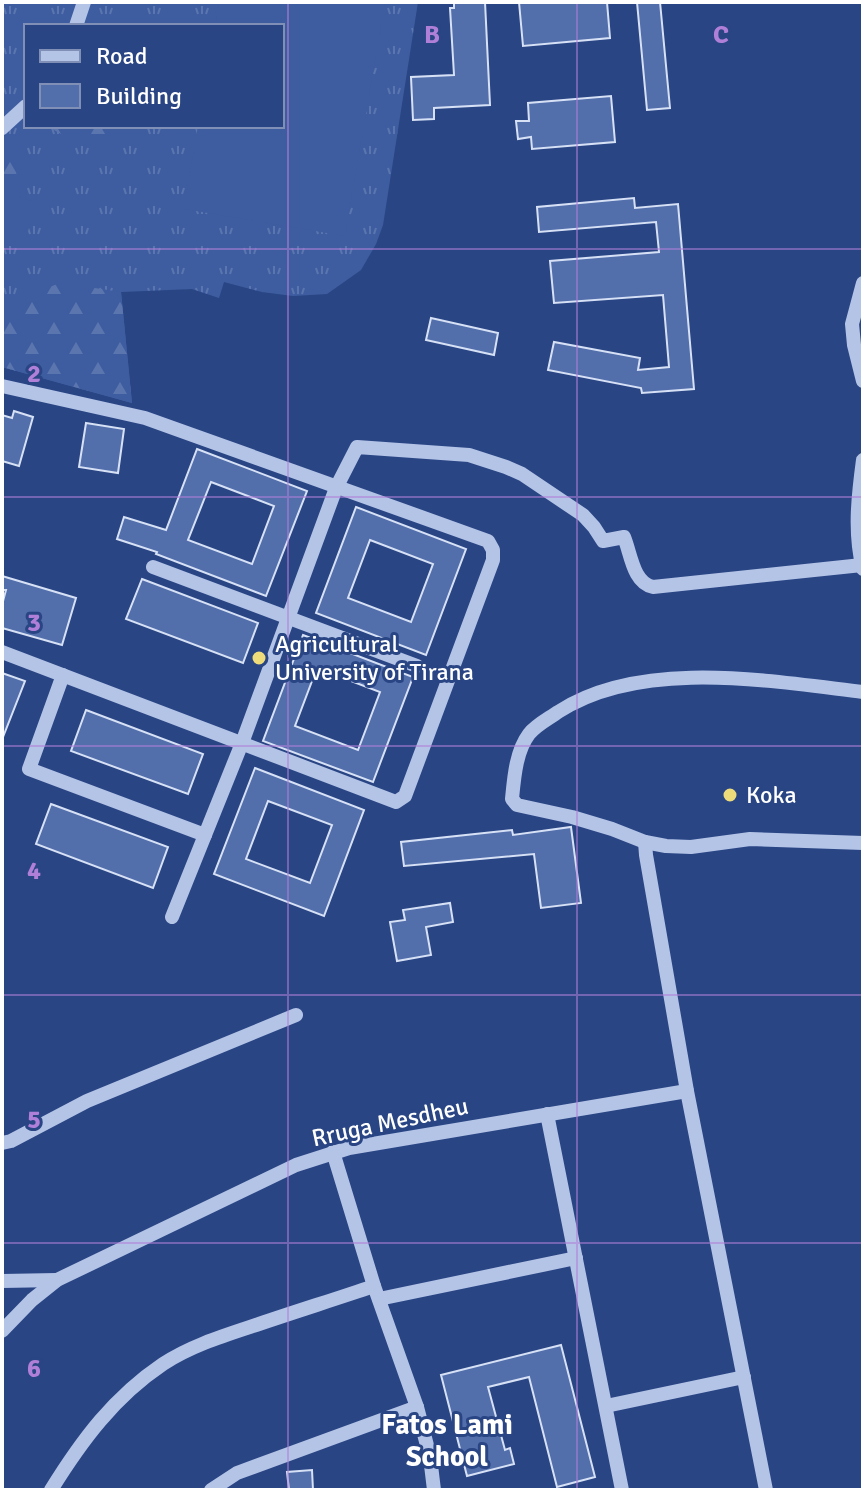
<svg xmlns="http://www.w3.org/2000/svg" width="865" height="1492" font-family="Signika,sans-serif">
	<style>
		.grass { fill: url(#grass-tufts); fill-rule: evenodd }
		.forest { fill: url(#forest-firs) }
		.pitch { fill: #3e5da0 }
		.building { fill: #526eab; stroke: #d7e1f6; stroke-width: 2; fill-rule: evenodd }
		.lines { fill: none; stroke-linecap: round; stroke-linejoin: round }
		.minor { stroke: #b4c4e7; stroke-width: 14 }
		.grid { fill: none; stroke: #b080d9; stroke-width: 2; stroke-opacity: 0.55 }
		.poi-dot { fill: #eedc7b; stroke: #294584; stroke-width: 3 }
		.labels { text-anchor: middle; stroke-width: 6; stroke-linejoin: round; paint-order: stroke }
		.poi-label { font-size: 24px; fill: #fff; stroke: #294584; text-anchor: start }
		.street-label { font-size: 24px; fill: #fff; stroke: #294584 }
		.quarter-label { font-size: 28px; font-weight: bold; fill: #fff; stroke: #294584 }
		.grid-label { font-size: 26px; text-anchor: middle; font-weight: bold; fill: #b080d9; stroke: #294584; stroke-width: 6; stroke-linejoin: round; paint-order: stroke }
	</style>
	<defs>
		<pattern id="grass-tufts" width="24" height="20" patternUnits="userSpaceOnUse" patternTransform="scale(2)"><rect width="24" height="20" fill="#3e5da0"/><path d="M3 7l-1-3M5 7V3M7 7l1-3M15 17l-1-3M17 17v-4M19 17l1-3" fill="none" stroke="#5b75ae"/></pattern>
		<pattern id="forest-firs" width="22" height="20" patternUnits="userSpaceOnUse" patternTransform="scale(2)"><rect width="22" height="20" fill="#3e5da0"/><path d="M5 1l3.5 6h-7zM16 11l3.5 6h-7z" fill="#5b75ae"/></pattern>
	</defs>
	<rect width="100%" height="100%" fill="#294584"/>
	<path class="grass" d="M2 2H418L383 225 376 244 361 270 327 294 293 296 262 292 224 282 219 298 192 289 121 292 132 403 2 367ZM26 26H282V126H26Z"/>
	<g class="forest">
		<path d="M47 126H115V150L61 134Z"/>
		<path d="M14 142 22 150 16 175V189H4L2 211V151Z"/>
		<path d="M62 283 121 292 132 403 2 367V328L6 326 8 308C27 302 42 287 62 283Z"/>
	</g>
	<g class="pitch">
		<path d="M219 2H385L345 236 184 209 198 126H282V26H215Z"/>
		<path d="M2 191 37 203 22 250 2 243Z"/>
	</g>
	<g class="building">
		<path d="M454 2H485L490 105 434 108V119L413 120 411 77 454 75 450 8H454Z"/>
		<path d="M519 2H607L610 38 523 46Z"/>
		<path d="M637 2H660L670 108 647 110Z"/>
		<path d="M611 96 615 142 532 149 531 137 518 139 516 121H529L528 103Z"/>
		<path d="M634 198 635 208 678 204 694 389 642 393 641 388 548 370 554 342 640 358 638 370 669 367 663 295 554 303 550 261 659 252 656 222 539 232 537 207Z"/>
		<path d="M431 318 498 333 494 355 426 340Z"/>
		<path d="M14 411 33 417 19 466 2 461V415L12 418Z"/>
		<path d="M86 423 124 429 118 473 79 467Z"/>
		<path d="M197 449 307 491 266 596 156 554 157 552 117 539 124 517 166 530ZM211 482 274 506 252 564 188 540Z"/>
		<path d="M356 507 466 549 426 655 316 613ZM370 540 433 564 411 622 348 598Z"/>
		<path d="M2 576 76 598 62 645 2 628V605L6 590H2Z"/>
		<path d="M142 579 258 623 243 663 126 619Z"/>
		<path d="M303 635 413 677 373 782 263 741ZM317 668 380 692 358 750 295 726Z"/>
		<path d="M2 673 25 681 3 737H2Z"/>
		<path d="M86 710 203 754 188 794 71 751Z"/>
		<path d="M255 768 364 810 324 916 214 874ZM268 801 332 825 310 883 246 859Z"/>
		<path d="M51 804 168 847 153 888 36 844Z"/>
		<path d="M571 827 581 903 541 908 534 854 404 866 401 842 512 830 513 835Z"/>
		<path d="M450 903 453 922 426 927 431 955 397 961 390 922 405 920 403 910Z"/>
		<path d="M561 1345 595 1477 557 1487 529 1377 488 1387 505 1450 510 1448 514 1464 467 1476 441 1375Z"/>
		<path d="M312 1470 313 1490H289L287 1472Z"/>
	</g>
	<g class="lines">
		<g class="minor">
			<path d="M76 26 84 2"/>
			<path d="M2 128 26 106"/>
			<path d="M863 283 852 324 854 345 863 381"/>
			<path d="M2 386 145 418 488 541 493 550V560L405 796 396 802 2 652"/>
			<path d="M863 460C858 497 854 533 863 569"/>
			<path d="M153 567 417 666"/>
			<path d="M63 675 29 769 205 835"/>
			<path d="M863 692C770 681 641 658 558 712 548 719 536 725 529 734 516 751 514 778 512 799L517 805 572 817 612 829 645 842 666 846 691 847 750 839 863 843"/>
			<path d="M645 842 646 855 687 1091 766 1490"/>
			<path d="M172 917 242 743 336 488 357 447 469 455 506 467 522 474 583 515 594 527 603 541 624 537C631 554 633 583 653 587L862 565"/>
			<path d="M547 1114 622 1490"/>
			<path d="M2 1143 11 1141 87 1101 296 1015"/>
			<path d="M333 1152 374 1286 417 1407 430 1457 434 1490"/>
			<path d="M2 1281 57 1280"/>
			<path d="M379 1299 576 1258"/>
			<path d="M2 1331 32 1300 57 1280 296 1165 349 1148 687 1091"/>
			<path d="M606 1406 744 1377"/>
			<path d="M51 1490C82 1440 114 1397 163 1364 192 1345 226 1335 259 1324 297 1311 336 1299 374 1286"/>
			<path d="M211 1490 237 1473 417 1407"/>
		</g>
	</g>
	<path class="grid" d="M288 2V1490M577 2V1490M2 249H863M2 497H863M2 746H863M2 995H863M2 1243H863"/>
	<g class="poi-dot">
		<circle cx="259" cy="658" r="8"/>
		<circle cx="730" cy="795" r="8"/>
	</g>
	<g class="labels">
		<g class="poi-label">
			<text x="275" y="652">Agricultural<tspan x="275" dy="28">University of Tirana</tspan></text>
			<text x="746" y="803">Koka</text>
		</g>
		<g class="street-label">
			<text transform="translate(390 1122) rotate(-12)" y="8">Rruga Mesdheu</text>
		</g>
		<g class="quarter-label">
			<text x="447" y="1434">Fatos Lami<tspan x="447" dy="32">School</tspan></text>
		</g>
	</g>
	<g class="grid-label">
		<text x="432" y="43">B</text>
		<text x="721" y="43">C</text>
		<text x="34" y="382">2</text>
		<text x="34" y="631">3</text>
		<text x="34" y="879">4</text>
		<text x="34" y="1128">5</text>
		<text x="34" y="1377">6</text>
	</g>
	<rect width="865" height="1492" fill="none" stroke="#ffffff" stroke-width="8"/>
	<rect x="24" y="24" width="260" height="104" fill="#294584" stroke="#7f8fb5" stroke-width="2"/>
	<rect x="40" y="50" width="40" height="12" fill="#b4c4e7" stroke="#7f8fb5" stroke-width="2"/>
	<text x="96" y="64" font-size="24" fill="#ffffff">Road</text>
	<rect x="40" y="84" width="40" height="24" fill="#526eab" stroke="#7f8fb5" stroke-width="2"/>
	<text x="96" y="104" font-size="24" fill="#ffffff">Building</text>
</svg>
